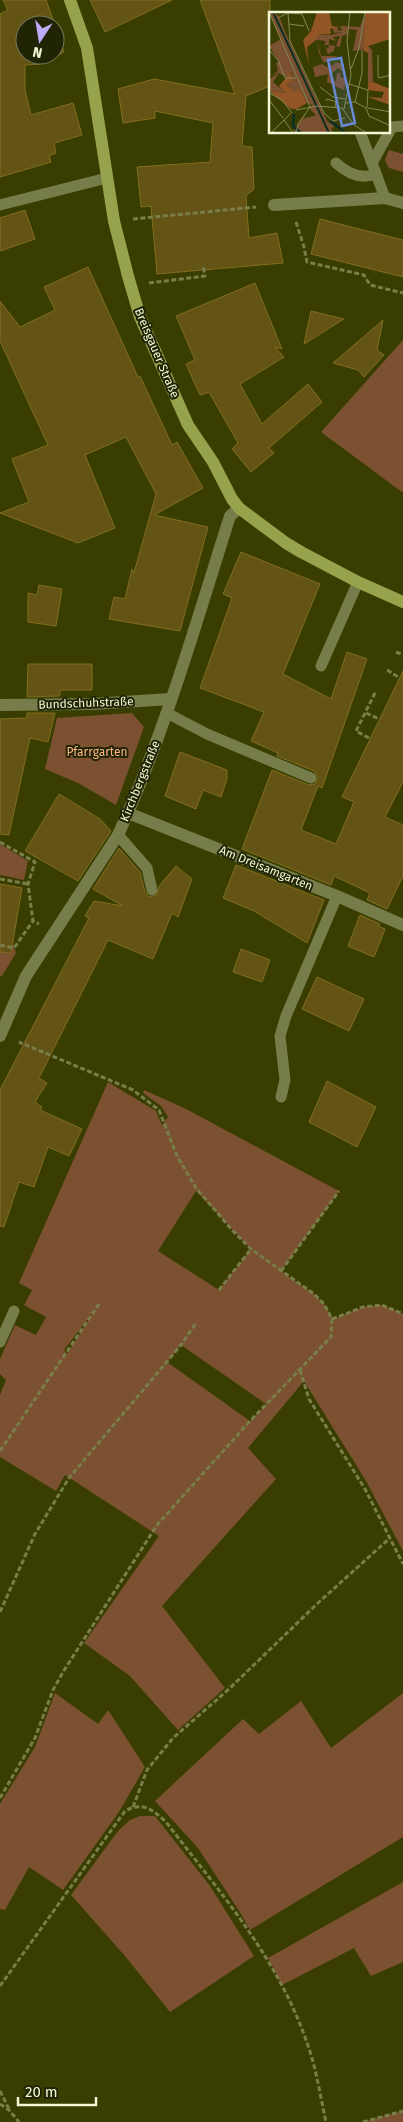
<svg xmlns="http://www.w3.org/2000/svg" width="403" height="2122" font-family="'Fira Sans',sans-serif">
	<style>
		.green { fill: #7b5132; fill-rule: evenodd }
		.building { fill: #635415; stroke: #816e1e }
		.lines { fill: none; stroke-linecap: round; stroke-linejoin: round }
		.path { stroke: #797e49; stroke-width: 3; stroke-dasharray: 5 2.5; stroke-linecap: butt }
		.lane { stroke: #767d4a; stroke-width: 11 }
		.street { stroke: #767d4a; stroke-width: 12 }
		.secondary { stroke: #97a24d; stroke-width: 12 }
		.labels { text-anchor: middle; stroke-width: 4; stroke-linejoin: round; paint-order: stroke }
		.street-label { font-size: 12px; fill: #f2f8d3; stroke: #202405 }
		.park-label { font-size: 12px; fill: #fdb583; stroke: #202405 }
		.inset-river { fill: none; stroke: #0e2f27; stroke-width: 2.5 }
		.inset-road { fill: none; stroke: #838854; stroke-width: 1 }
		.view { fill: #688ad6; fill-opacity: 0.15; stroke: #688ad6; stroke-width: 2.5 }
		.inset-edge { fill: none; stroke: #f2f8d3; stroke-width: 2.5 }
	</style>
	<rect width="100%" height="100%" fill="#393e00"/>
	<g class="green">
		<path d="M389 150 403 154V172L389 168 385 160Z"/>
		<path d="M403 340V491L402 492 321 432Z"/>
		<path d="M132 713 144 727 116 805 78 783 45 769 57 718Z"/>
		<path d="M0 844 28 861 24 880 0 875Z"/>
		<path d="M0 939 12 941 16 953 2 976H0Z"/>
		<path d="M108 1082 156 1111 162 1125 168 1117 161 1106 143 1093 144 1090 184 1108 339 1191 281 1271 314 1294 324 1304 333 1319 363 1307 382 1305 403 1314V1551L366 1481 304 1381 248 1448 276 1479 162 1606 225 1688 178 1730 130 1676 84 1643 159 1536 65 1475 56 1491 0 1457V1395L6 1380 0 1374V1359L15 1325 36 1335 46 1317 24 1305 32 1290 19 1283ZM196 1191 251 1249 219 1290 158 1251ZM94 1311 67 1354 64 1350ZM181 1345 266 1404V1405L250 1421 167 1362Z"/>
		<path d="M55 1693 98 1724 108 1710 145 1767 119 1812 63 1890 29 1867 5 1910 0 1909V1804L35 1747Z"/>
		<path d="M403 1693V1837L250 1930 241 1914 198 1848 155 1801 243 1719 259 1734 301 1701 331 1748Z"/>
		<path d="M140 1816H155L210 1886 254 1956 170 2012 125 1956 71 1895 118 1831 130 1820Z"/>
		<path d="M403 1882V1962L371 1976 354 1948 282 1985 268 1958Z"/>
		<path d="M403 2111V2122H363Z"/>
	</g>
	<g class="building">
		<path d="M3 0H46L55 25H25V55H55V26L64 52 40 64 25 65V90L31 115 73 103 82 135 54 143 56 153 49 156 51 162 0 177V14L8 10Z"/>
		<path d="M90 0H172L105 32Z"/>
		<path d="M200 0H270V86L246 96 242 146 252 147 254 189 246 196 249 238 277 233 283 263 157 274 151 206 141 207 137 167 210 162 213 123 155 111V118L123 123 118 89 154 79 235 94Z"/>
		<path d="M25 210 35 239 0 251V218Z"/>
		<path d="M320 219 403 240V277L311 254Z"/>
		<path d="M88 267 138 377 140 376 172 445 177 442 203 488 154 515 208 527 180 631 109 619 114 597 125 599 132 569 134 573 156 494 126 437 85 455 115 528 78 543 0 513 29 502 12 459 48 445 0 341V301L20 327 55 310 44 287Z"/>
		<path d="M255 283 282 349 275 347 284 357 240 384 262 424 308 384 322 402 269 448 274 453 251 472 232 449 238 443 209 392 200 395 186 364 195 360 176 316Z"/>
		<path d="M311 311 344 319 304 344Z"/>
		<path d="M383 320 377 350 384 355 364 377 358 370 333 363Z"/>
		<path d="M241 552 320 584 283 674 331 699 347 652 367 659 322 788 318 786 301 830 336 844 354 802 342 797 403 671V782L385 817 403 825V876L387 909 367 900 370 893 334 876 331 885 242 849 272 770 309 785 315 784 318 778 314 771 277 756 278 753 251 741 264 712 200 688 232 598 223 594Z"/>
		<path d="M39 585 62 589 56 626 28 622V593L37 595Z"/>
		<path d="M28 664H92V690H61L59 696 27 697Z"/>
		<path d="M27 713H55L48 742 30 738 9 835 0 834V719L27 718Z"/>
		<path d="M180 752 227 770V779L221 797 203 790 196 809 165 796Z"/>
		<path d="M59 794 100 819 111 831 78 881 25 851Z"/>
		<path d="M119 848 140 872 145 892 149 897 157 895 159 886 176 866 192 879 178 917 172 913 153 959 108 940 39 1078 47 1083 35 1102 42 1107 40 1110 82 1129 69 1156 48 1147 34 1187 19 1182 4 1227 0 1226V1090L89 918 85 916 94 901 123 906 93 889Z"/>
		<path d="M236 865 324 900 307 943 254 911 223 898Z"/>
		<path d="M0 884 22 888 11 953 0 952Z"/>
		<path d="M360 915 380 924 378 926 385 929 374 957 348 946Z"/>
		<path d="M241 949 270 960 262 982 233 972Z"/>
		<path d="M317 977 364 999 349 1031 302 1009Z"/>
		<path d="M327 1081 376 1107 357 1147 309 1122Z"/>
	</g>
	<g class="lines">
		<g class="path">
			<path d="M133 219 256 207"/>
			<path d="M296 222 304 247 307 262 364 275 370 285 403 293"/>
			<path d="M149 283 205 276 203 265"/>
			<path d="M396 652 403 655"/>
			<path d="M387 670 400 678"/>
			<path d="M366 713 379 719"/>
			<path d="M369 738 356 731 376 691"/>
			<path d="M0 842 35 862 28 884 33 921 39 924"/>
			<path d="M0 879 28 884"/>
			<path d="M0 945 14 948 33 921"/>
			<path d="M281 1271 339 1191"/>
			<path d="M219 1290 251 1249"/>
			<path d="M332 1319 363 1307 382 1305 403 1314"/>
			<path d="M300 1370 309 1399 365 1489 403 1564"/>
			<path d="M0 1451 99 1304"/>
			<path d="M0 1612 35 1534 69 1478 181 1345 196 1323"/>
			<path d="M0 1798 35 1738 53 1690 63 1672 157 1525 250 1421 331 1337 332 1319 324 1304 314 1294 251 1249 232 1230 196 1188 177 1156 159 1110 133 1090 19 1042"/>
			<path d="M133 1807 147 1770 173 1738 229 1689 319 1602 390 1538"/>
			<path d="M0 1986 125 1811C143 1801 153 1810 166 1822 219 1891 277 1957 306 2040 316 2066 320 2095 326 2122"/>
			<path d="M0 2091 9 2109"/>
			<path d="M0 2104 9 2110 19 2122"/>
			<path d="M363 2122 403 2111"/>
		</g>
		<g class="lane">
			<path d="M360 132 372 163"/>
			<path d="M336 163C348 174 361 180 376 174"/>
			<path d="M385 198 372 163 392 127 403 126"/>
			<path d="M0 205 107 178"/>
			<path d="M321 666 358 582"/>
			<path d="M167 713 207 734 311 778"/>
			<path d="M118 835 147 868 152 890"/>
			<path d="M281 1097 285 1080 280 1036 286 1016 337 896"/>
			<path d="M0 1342 14 1311"/>
		</g>
		<g class="street">
			<path d="M274 205 385 198 403 203"/>
			<path d="M0 705 92 704 171 699"/>
			<path d="M128 813 337 896 403 925"/>
			<path d="M0 1036 26 976 118 835C165 733 196 623 230 516L239 508"/>
		</g>
		<path class="secondary" d="M70 0 87 48 114 221 128 276 140 317 188 425 213 462 232 499 239 508 286 543 301 552 358 582 403 602"/>
	</g>
	<g class="labels">
		<g class="street-label">
			<text transform="translate(157 353) rotate(67)" y="4">Breisgauer Straße</text>
			<text transform="translate(86 703) rotate(-2)" y="4">Bundschuhstraße</text>
			<text transform="translate(140 781) rotate(-68)" y="4">Kirchbergstraße</text>
			<text transform="translate(266 868) rotate(22)" y="4">Am Dreisamgarten</text>
		</g>
		<g class="park-label">
			<text x="97" y="756">Pfarrgarten</text>
		</g>
	</g>
	<g transform="translate(269 12)">
		<rect width="121" height="121" fill="#393e00"/>
		<path d="M0 0H3L59 121H26L24 118 27 117 30 110 38 101 34 107 47 103 39 95 44 93 38 91 31 78 25 80 17 72 24 69 23 60 18 66 10 61 4 70 17 81 0 79V68L10 60 0 64 9 59 7 51 10 50 0 34 12 27ZM5 0 9 4 17 1 10 4 17 22 58 109 65 114 62 118 65 121H61ZM94 6 98 8 97 37 84 39 88 18 79 17V22L73 24 71 35 67 34 71 24 64 25 67 29 60 27V33L66 34 65 39 59 42 56 35 59 37 60 33H55L57 29 48 28 52 44H68L55 51 50 41 48 28 44 30 53 51 44 30 39 34 43 30 48 27V22L62 23 74 20 65 21 64 16H69V19L73 18 71 14 91 15ZM99 34 103 38 104 71H99ZM67 50 74 52 73 59 69 56 61 63 67 70 68 61H72L71 65 77 66 75 78 58 70 59 62 46 65 44 55 53 52 58 55 64 52 59 59Z" fill="#7b5132"/>
		<path d="M48 0H60L63 14 71 15 61 17 62 22H48V27L38 35 40 53 34 28 42 19ZM96 0H121V27L99 34V41L95 39ZM22 60 24 69 17 72 25 80 31 78 38 91 28 97H22L0 79 17 81 10 74ZM104 70 121 77V93L99 85 113 86 115 80 99 78V71Z" fill="#925525"/>
		<path d="M3 0 7 4 61 121H59Z" fill="#0e2f27"/>
		<path class="inset-river" d="M25 102 24 114 32 121M61 109 77 121"/>
		<path class="inset-road" d="M0 0 41 95 29 112 27 121M19 0 21 29 55 101 64 109 76 106M33 2 40 19M9 6 19 1 33 2M20 12 35 14M0 38 9 48 16 66H27M109 43V63M82 57 90 36 96 0M109 63 110 66 122 63M80 72 99 78 98 96M51 75 64 85 76 87M0 81 13 88 23 101M0 88 14 106M57 89 58 87 67 90 66 95M86 90 93 61V38M76 91 86 90 97 96 100 104 122 114M99 96 122 100M75 97 82 63 78 29 81 0M27 98 48 94 73 96 85 113 98 121M15 108 24 121M2 121 22 101"/>
		<path class="view" d="M72 46 86 111 73 114 59 48Z"/>
		<rect width="121" height="121" class="inset-edge"/>
	</g>
	<g transform="translate(40 40) rotate(192)"><circle r="24" fill="#202405" stroke="#747957"/>
	<path d="M0-4L9 19L0 12L-9 19Z" fill="#bda9f5"/>
	<text y="-8" font-size="14" font-weight="bold" text-anchor="middle" fill="#f2f8d3">N</text>
	</g>
	<path d="M18 2097v8h78v-8" fill="none" stroke="#f2f8d3" stroke-width="2.5"/>
	<text x="25" y="2097" font-size="15" fill="#f2f8d3" stroke="#202405" stroke-width="4" paint-order="stroke">20 m</text>
</svg>
